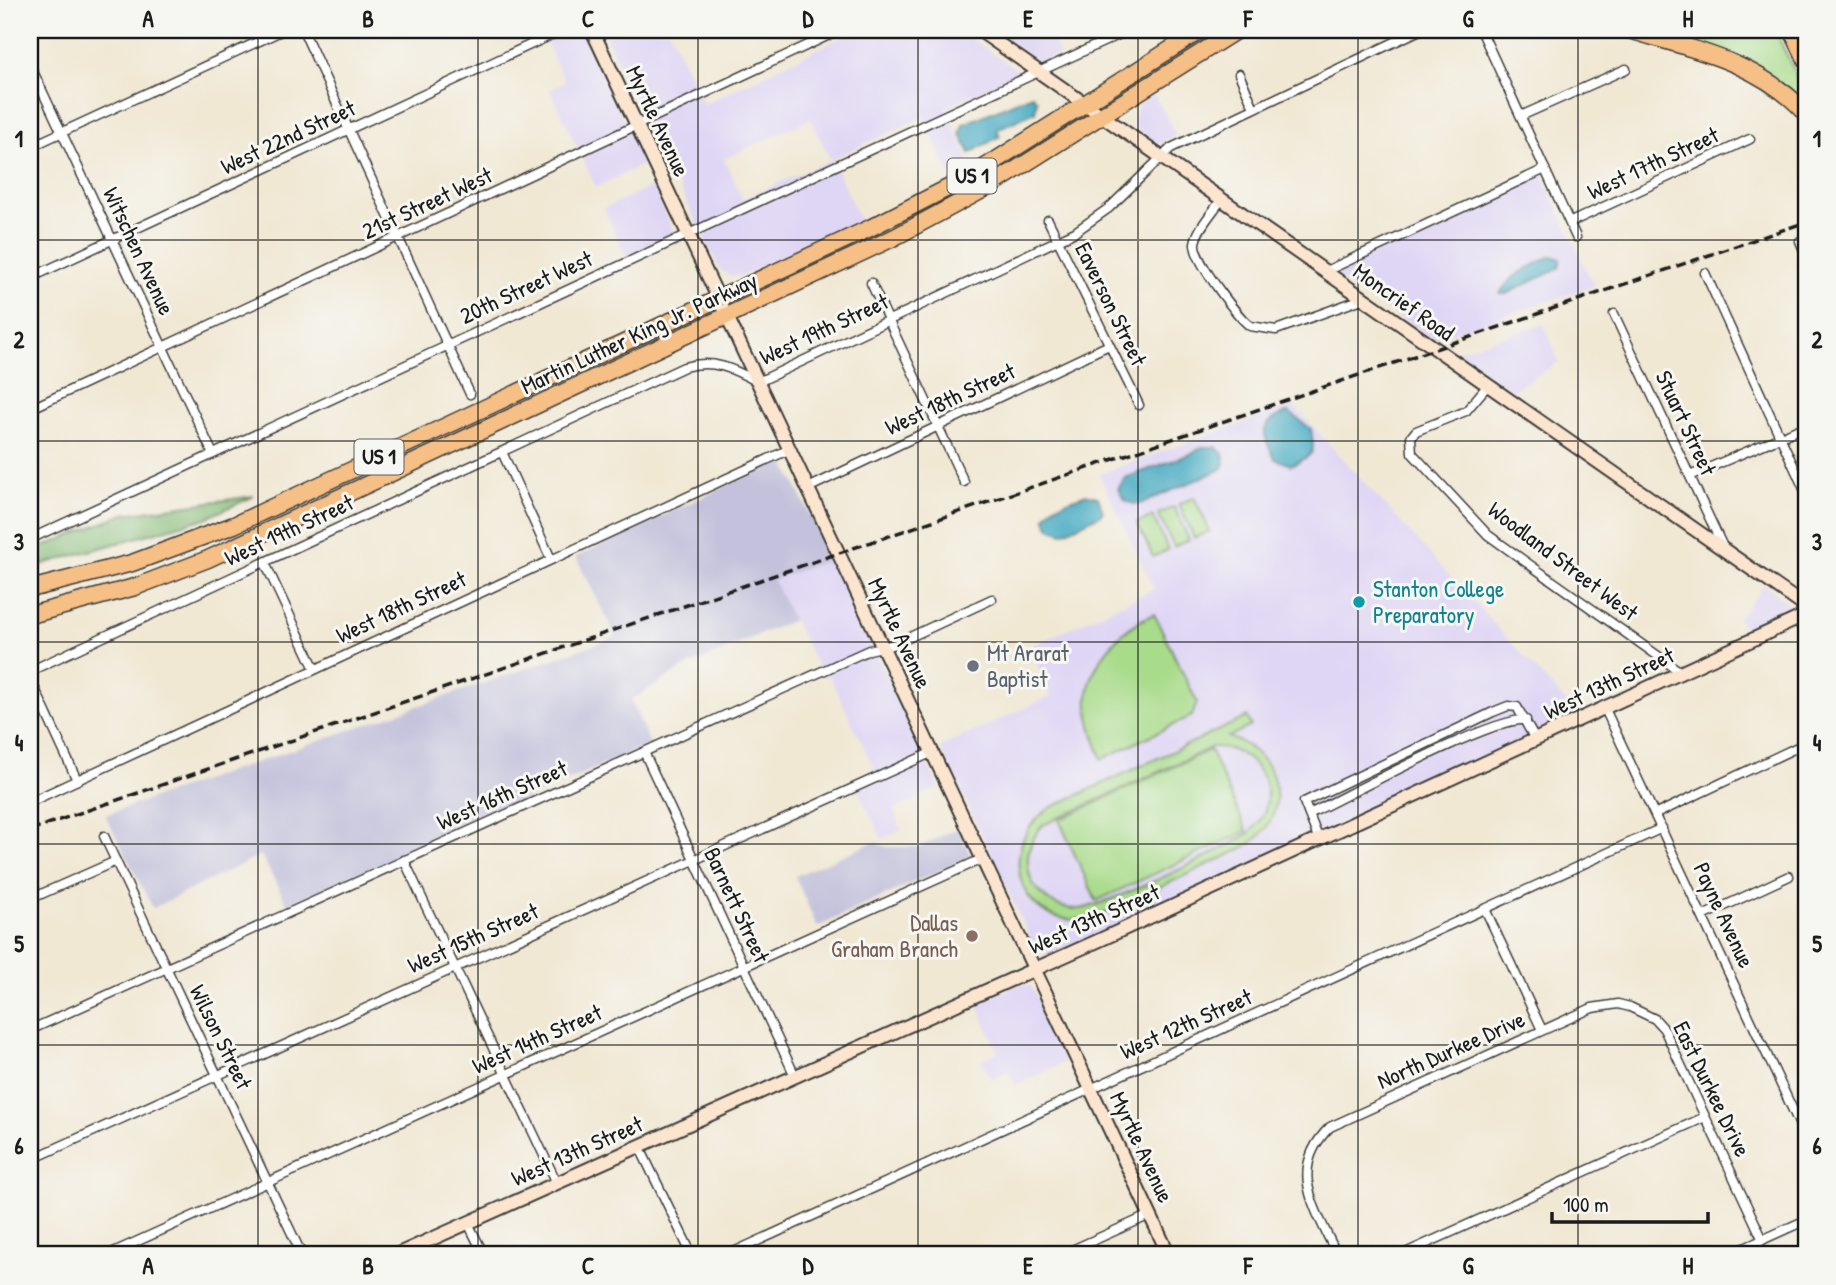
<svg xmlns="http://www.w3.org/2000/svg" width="1836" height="1285" font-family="'Patrick Hand',sans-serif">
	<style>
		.built { fill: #dfd5f5; fill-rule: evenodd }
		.industrial { fill: #c3c1db }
		.green { fill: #a8db8a; stroke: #627c53; stroke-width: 2; fill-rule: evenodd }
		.forest { fill: #86bb76; stroke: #516c49; stroke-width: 2 }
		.water { fill: #41a8c1; stroke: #2e626e; stroke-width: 2 }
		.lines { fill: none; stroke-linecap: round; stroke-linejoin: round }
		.street-casing { stroke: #3c3b38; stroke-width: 11 }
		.secondary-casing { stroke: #3c3b38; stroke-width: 16 }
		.highway-casing { stroke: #3c3b38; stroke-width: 19 }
		.street { stroke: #fff; stroke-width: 8 }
		.secondary { stroke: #fbe5cf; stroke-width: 12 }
		.highway { stroke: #f5bf86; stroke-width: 16 }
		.rail { stroke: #1c1c1c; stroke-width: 3.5; stroke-dasharray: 10 5; stroke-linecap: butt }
		.grid { fill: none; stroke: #1c1c1c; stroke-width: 2; stroke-opacity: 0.55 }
		.culture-dot { fill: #0f9aa8; stroke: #f6f6f2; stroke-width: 2.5 }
		.worship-dot { fill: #6b7280; stroke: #f6f6f2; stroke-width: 2.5 }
		.education-dot { fill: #8d6e63; stroke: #f6f6f2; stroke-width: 2.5 }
		.labels { text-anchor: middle; stroke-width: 6; stroke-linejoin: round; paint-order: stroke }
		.shield { fill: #f6f6f2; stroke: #5d5d5c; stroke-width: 2 }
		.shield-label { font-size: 21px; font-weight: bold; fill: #1c1c1c }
		.street-label { font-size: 23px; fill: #1c1c1c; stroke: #f6f6f2 }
		.culture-label { font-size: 23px; fill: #0d838f; stroke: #f6f6f2; text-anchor: start }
		.worship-label { font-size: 23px; fill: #5b616d; stroke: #f6f6f2; text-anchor: start }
		.education-label { font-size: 23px; fill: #785e54; stroke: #f6f6f2; text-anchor: end }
		.neatline { fill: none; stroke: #1c1c1c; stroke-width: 2.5 }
		.grid-label { font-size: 23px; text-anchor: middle; font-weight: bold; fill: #1c1c1c }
	</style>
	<rect width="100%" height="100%" fill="#f6f6f2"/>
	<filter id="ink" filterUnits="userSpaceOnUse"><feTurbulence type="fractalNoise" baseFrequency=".0143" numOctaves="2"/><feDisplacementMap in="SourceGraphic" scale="14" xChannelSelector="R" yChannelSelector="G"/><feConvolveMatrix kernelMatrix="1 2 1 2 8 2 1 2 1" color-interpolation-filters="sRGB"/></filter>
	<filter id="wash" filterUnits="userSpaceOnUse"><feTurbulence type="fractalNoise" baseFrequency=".00686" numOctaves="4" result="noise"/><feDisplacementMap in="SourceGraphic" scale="28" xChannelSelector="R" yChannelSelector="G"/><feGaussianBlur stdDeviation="1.57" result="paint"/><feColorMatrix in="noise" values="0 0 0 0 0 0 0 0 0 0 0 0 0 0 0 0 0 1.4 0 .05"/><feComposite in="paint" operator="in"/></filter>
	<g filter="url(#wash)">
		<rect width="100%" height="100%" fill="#f1e8d4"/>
		<g class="built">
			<path d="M551 30H582L644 164 596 187 550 90 565 82 542 34Z"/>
			<path d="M602 30H669L704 104 856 30H959L1021 73 945 108 970 163 950 174 923 117 832 159 860 221 742 276H730L720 270ZM810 119 831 160 743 199 724 159Z"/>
			<path d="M994 30H1048L1060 55 1045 62 1037 61Z"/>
			<path d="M1154 94 1176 135 1157 145 1136 129 1133 120 1139 104Z"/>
			<path d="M1542 174 1594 286 1433 339 1330 272Z"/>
			<path d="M653 186 674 234 626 257 604 208Z"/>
			<path d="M1544 324 1559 362 1508 393 1451 353Z"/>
			<path d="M1293 405 1577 714 1124 923 1057 951 1044 954 1035 948 940 747 1051 696 1029 647 1154 589 1099 474Z"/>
			<path d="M832 559 939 788 893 810 902 830 882 839 853 781 875 770 829 675 823 677 773 580Z"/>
			<path d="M1764 585 1788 602 1789 612 1787 616 1751 633 1738 619Z"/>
			<path d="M1027 984 1033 989 1068 1061 1015 1085 1009 1071 991 1079 981 1060 998 1052 977 1003 1018 985Z"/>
		</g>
		<g class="industrial">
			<path d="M783 459 832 559 773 580 793 620 683 668 631 700 650 744 288 906 261 855 153 908 105 815 616 637 576 557Z"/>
			<path d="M958 828 971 856 817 927 795 876 874 842 887 847H919Z"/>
		</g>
		<g class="green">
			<path d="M1649 30H1775L1806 96V104Z"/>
			<path d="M1194 497 1210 531 1194 538 1179 504Z"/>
			<path d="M1174 507 1189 540 1174 547 1158 514Z"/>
			<path d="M1153 516 1168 550 1153 557 1137 523Z"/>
			<path d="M1154 614 1197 702 1192 716 1102 759C1096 742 1089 724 1088 706 1085 666 1120 628 1154 614Z"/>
			<path d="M1247 717 1251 726 1228 737C1284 755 1295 819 1242 849 1208 865 1174 881 1139 897 1122 905 1103 917 1084 919 1016 928 994 841 1052 807ZM1212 747C1257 745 1287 798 1251 831 1236 846 1096 910 1077 909 1059 909 1042 899 1033 883 1023 863 1028 841 1043 825Z"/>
			<path d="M1210 750 1247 831 1096 901 1059 820Z"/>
		</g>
		<path class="forest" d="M254 496 206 518 30 568V552L124 514Z"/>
		<g class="water">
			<path d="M1032 95 1037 100 1035 112 997 129 1000 136 970 153 960 133 963 124Z"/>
			<path d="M1552 256 1561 259 1559 268 1506 294H1500C1508 275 1535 265 1552 256Z"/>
			<path d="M1289 412 1311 429C1315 455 1315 454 1291 465L1275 459C1262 433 1257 423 1289 412Z"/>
			<path d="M1202 447H1216L1223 454 1225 464 1222 469 1140 504C1127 504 1124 501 1118 489L1125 478 1193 453Z"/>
			<path d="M1086 494 1098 497 1103 512 1100 515 1063 533 1050 528 1045 517 1054 506Z"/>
		</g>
	</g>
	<g filter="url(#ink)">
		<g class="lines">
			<g class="street-casing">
				<g id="street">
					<path d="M303 30 470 394"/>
					<path d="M1481 30 1576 237"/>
					<path d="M30 65 213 454"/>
					<path d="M1239 74 1254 108"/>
					<path d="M1523 115 1626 69"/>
					<path d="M30 147 283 30"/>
					<path d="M1221 200C1213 212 1197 229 1195 243 1193 259 1237 316 1250 326L1276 330 1362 299"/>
					<path d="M1048 220 1139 405"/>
					<path d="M1571 222 1750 139"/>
					<path d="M1800 241 1806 255"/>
					<path d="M1324 272 1545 169"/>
					<path d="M1705 273 1806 493"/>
					<path d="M30 278 562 30"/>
					<path d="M871 283 964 482"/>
					<path d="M1614 314 1723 547"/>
					<path d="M1488 385 1466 411 1416 431 1411 437 1412 453 1488 535 1682 673"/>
					<path d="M30 409 840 30"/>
					<path d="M502 452 551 559"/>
					<path d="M1690 476 1806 426"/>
					<path d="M808 488 1109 345"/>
					<path d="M30 539 1129 30"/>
					<path d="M265 563 315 669"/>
					<path d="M30 671 684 367C713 359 732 368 758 382L771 376 1075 232 1109 208 1171 148 1420 30"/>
					<path d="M30 678 77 780"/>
					<path d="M1605 709 1806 1138"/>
					<path d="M644 752 795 1076"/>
					<path d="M30 802 790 449"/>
					<path d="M1309 814C1347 796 1494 716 1526 720"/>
					<path d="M1656 814 1806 743"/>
					<path d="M104 836 302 1255"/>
					<path d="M1319 840 1304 802 1493 712 1508 706 1517 707 1536 741"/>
					<path d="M404 860 557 1183"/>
					<path d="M30 899 116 861"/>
					<path d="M1485 909 1542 1030"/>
					<path d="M1703 916 1789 876"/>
					<path d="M30 1030 869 650 895 644 992 599"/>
					<path d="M639 1146 692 1255"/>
					<path d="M30 1160 933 752"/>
					<path d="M468 1223 484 1255"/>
					<path d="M107 1255 984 858"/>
					<path d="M727 1255 1662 828"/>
					<path d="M1061 1255 1150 1215"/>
					<path d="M1337 1255C1316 1209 1286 1170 1330 1127L1592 1008 1618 1004 1630 1007 1655 1019 1664 1029 1763 1240"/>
					<path d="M1401 1255 1705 1117"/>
					<path d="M1729 1255 1806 1220"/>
				</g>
			</g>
			<g class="secondary-casing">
				<g id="secondary">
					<path d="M592 30 1169 1255"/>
					<path d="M979 30 1806 607"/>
					<path d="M396 1255 1102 939 1806 615"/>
				</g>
			</g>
			<g class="highway-casing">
				<g id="highway">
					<path d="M1629 30C1693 49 1759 62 1806 113"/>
					<path d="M1792 30 1806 59"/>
					<path d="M30 589 132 563 234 525 870 228 971 176 1201 30"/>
					<path d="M30 615 135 587 208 559 893 238 990 186 1237 30"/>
				</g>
			</g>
			<use href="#street" class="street"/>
			<use href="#secondary" class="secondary"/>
			<use href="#highway" class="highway"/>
			<path class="rail" d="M30 830 1806 222"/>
		</g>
	</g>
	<path class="grid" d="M258 30V1255M478 30V1255M698 30V1255M918 30V1255M1138 30V1255M1358 30V1255M1578 30V1255M30 240H1806M30 441H1806M30 642H1806M30 844H1806M30 1045H1806"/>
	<circle class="culture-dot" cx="1359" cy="602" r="7"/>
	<circle class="worship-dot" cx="973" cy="666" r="7"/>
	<circle class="education-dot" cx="972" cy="936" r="7"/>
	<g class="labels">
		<g class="shield">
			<rect x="947.5" y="158.5" width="49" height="35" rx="5"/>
			<rect x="354.5" y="439.5" width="49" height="35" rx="5"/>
		</g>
		<g class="shield-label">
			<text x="972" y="183">US 1</text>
			<text x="379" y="464">US 1</text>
		</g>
		<g class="street-label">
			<text transform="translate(658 121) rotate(65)" y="8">Myrtle Avenue</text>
			<text transform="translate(288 137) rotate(-25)" y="8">West 22nd Street</text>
			<text transform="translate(1653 163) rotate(-25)" y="8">West 17th Street</text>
			<text transform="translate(427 203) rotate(-25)" y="8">21st Street West</text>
			<text transform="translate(139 251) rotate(65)" y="8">Witschen Avenue</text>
			<text transform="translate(526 287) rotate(-25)" y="8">20th Street West</text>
			<text transform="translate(1404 302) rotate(35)" y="8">Moncrief Road</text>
			<text transform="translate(1111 304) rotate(64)" y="8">Eaverson Street</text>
			<text transform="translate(824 329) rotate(-25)" y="8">West 19th Street</text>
			<text transform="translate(639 333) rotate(-25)" y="8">Martin Luther King Jr. Parkway</text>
			<text transform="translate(950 399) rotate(-25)" y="8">West 18th Street</text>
			<text transform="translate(1686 423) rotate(65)" y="8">Stuart Street</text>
			<text transform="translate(289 530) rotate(-25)" y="8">West 19th Street</text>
			<text transform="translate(1563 561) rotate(37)" y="8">Woodland Street West</text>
			<text transform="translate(401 607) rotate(-25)" y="8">West 18th Street</text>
			<text transform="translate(900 633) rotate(65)" y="8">Myrtle Avenue</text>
			<text transform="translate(1609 683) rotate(-25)" y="8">West 13th Street</text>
			<text transform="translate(502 795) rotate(-24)" y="8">West 16th Street</text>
			<text transform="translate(737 905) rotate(65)" y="8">Barnett Street</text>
			<text transform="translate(1724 915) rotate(65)" y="8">Payne Avenue</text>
			<text transform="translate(1094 919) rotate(-24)" y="8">West 13th Street</text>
			<text transform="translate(473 938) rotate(-24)" y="8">West 15th Street</text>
			<text transform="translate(1186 1024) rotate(-24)" y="8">West 12th Street</text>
			<text transform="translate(221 1037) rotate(64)" y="8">Wilson Street</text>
			<text transform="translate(537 1039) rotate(-24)" y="8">West 14th Street</text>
			<text transform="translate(1451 1050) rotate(-24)" y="8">North Durkee Drive</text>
			<text transform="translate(1712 1089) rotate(64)" y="8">East Durkee Drive</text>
			<text transform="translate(1142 1147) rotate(65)" y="8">Myrtle Avenue</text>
			<text transform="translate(577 1151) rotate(-24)" y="8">West 13th Street</text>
		</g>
		<g class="culture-label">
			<text x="1373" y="597">Stanton College<tspan x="1373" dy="26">Preparatory</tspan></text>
		</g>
		<g class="worship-label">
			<text x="987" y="661">Mt Ararat<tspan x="987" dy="26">Baptist</tspan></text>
		</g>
		<g class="education-label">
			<text x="958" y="931">Dallas<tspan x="958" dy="26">Graham Branch</tspan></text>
		</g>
	</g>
	<rect width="1836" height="1285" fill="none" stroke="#f6f6f2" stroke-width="77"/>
	<path d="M1552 1212v10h156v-10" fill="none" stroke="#1c1c1c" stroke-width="3.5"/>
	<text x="1563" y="1212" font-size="21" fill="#1c1c1c" stroke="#f6f6f2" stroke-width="5" paint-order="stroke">100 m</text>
	<rect x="38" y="38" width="1760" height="1208" class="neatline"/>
	<g class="grid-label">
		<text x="148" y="27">A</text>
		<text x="368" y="27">B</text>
		<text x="588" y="27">C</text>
		<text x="808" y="27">D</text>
		<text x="1028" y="27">E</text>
		<text x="1248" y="27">F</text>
		<text x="1468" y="27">G</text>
		<text x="1688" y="27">H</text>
		<text x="19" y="147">1</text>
		<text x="1817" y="147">1</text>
		<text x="19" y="348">2</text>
		<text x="1817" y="348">2</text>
		<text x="19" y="550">3</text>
		<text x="1817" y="550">3</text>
		<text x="19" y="751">4</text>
		<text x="1817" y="751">4</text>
		<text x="19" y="952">5</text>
		<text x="1817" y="952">5</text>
		<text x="19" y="1154">6</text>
		<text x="1817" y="1154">6</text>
		<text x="148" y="1274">A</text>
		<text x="368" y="1274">B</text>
		<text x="588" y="1274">C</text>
		<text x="808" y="1274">D</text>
		<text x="1028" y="1274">E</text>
		<text x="1248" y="1274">F</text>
		<text x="1468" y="1274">G</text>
		<text x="1688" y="1274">H</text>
	</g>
</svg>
